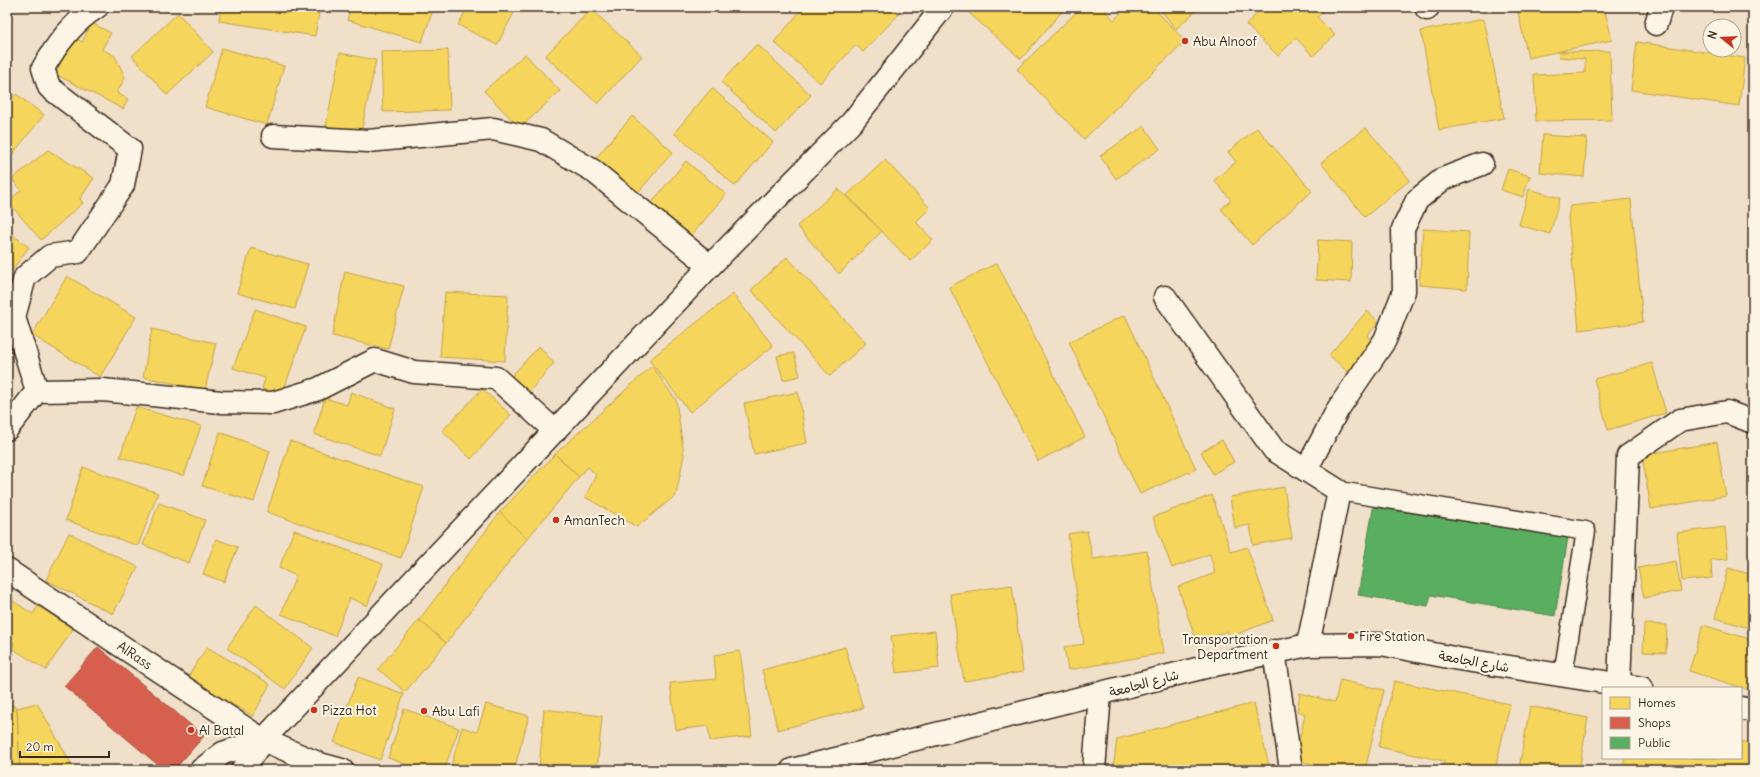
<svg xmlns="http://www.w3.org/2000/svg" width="1760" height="777" font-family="Delius,'Playpen Sans Arabic',sans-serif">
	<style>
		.homes { fill: #f6d55c; stroke: #bea249 }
		.shops { fill: #d6604d; stroke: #a8503f }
		.public { fill: #5aae61; stroke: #51864d }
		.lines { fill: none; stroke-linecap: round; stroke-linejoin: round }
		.service-casing { stroke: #3b2a1e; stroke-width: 21 }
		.minor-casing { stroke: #3b2a1e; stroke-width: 25 }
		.tertiary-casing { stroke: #3b2a1e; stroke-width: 25 }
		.secondary-casing { stroke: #3b2a1e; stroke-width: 25 }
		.service { stroke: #fcf5e5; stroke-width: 18 }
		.minor { stroke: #fcf5e5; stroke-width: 22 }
		.tertiary { stroke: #fcf5e5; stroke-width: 22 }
		.secondary { stroke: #fcf5e5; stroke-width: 22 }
		.poi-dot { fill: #c8321e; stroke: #fcf5e5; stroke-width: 1.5 }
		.labels { text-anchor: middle; stroke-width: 4; stroke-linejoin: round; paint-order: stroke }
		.poi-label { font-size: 13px; fill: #3b2a1e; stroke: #fcf5e5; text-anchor: start }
		.street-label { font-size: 13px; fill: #3b2a1e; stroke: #fcf5e5 }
	</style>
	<rect width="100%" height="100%" fill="#f1e0c9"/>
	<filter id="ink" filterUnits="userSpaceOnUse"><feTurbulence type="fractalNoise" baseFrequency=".025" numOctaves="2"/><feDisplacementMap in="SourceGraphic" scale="8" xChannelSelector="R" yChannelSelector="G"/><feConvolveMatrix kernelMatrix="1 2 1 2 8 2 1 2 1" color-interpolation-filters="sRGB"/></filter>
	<g filter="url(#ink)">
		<g class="homes">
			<path d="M221 7H320L315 36 219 21Z"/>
			<path d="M351 7H434L422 42 347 20Z"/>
			<path d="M468 7H517L497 45 458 25Z"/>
			<path d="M804 7H891L899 14 863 52 856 45 820 83 774 42Z"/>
			<path d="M974 7H1066L1021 59 969 13Z"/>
			<path d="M1082 7H1102L1114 20 1127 7H1153L1185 41 1084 139 1017 69Z"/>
			<path d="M1158 7H1200L1176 29Z"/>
			<path d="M1263 7H1326L1327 8 1317 17 1335 35 1313 56 1296 38 1278 56 1246 25Z"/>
			<path d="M1517 7H1604L1612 40 1528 58Z"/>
			<path d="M591 9 642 56 598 104 545 56Z"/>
			<path d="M178 13 213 52 167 95 132 56Z"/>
			<path d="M1484 19 1504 118 1439 130 1421 31Z"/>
			<path d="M92 23 111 33 102 49 115 56 125 77 117 93 128 99 123 109 55 74 74 37 82 42Z"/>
			<path d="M1637 42 1745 58 1739 106 1631 90Z"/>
			<path d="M757 44 811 95 776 133 721 82Z"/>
			<path d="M222 48 284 66 267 125 205 107Z"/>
			<path d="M448 50 450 110 383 112 381 52Z"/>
			<path d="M1610 51 1612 120 1536 121 1534 75 1585 73V59L1559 57 1558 52Z"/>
			<path d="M340 53 376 60 360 138 325 131Z"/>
			<path d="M525 54 560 91 520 128 484 91Z"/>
			<path d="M712 88 773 142 735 186 674 133Z"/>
			<path d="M16 94 44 115 7 161V100L9 102Z"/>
			<path d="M632 116 673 152 634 197 594 160Z"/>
			<path d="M1144 126 1160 149 1116 179 1100 156Z"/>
			<path d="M1257 128 1312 191 1252 245 1221 209 1231 200 1214 180 1236 162 1228 152Z"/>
			<path d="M1366 128 1410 180 1365 217 1321 163Z"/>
			<path d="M1543 135 1587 138 1584 177 1540 173Z"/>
			<path d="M48 150 94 178 80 199 83 203 41 240 8 202 21 190 12 179Z"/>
			<path d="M885 160 930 208 916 222 933 240 910 261 847 195Z"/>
			<path d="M686 161 726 194 687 241 647 208Z"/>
			<path d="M1508 169 1530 176 1523 197 1501 190Z"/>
			<path d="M838 189 882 231 839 274 797 226Z"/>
			<path d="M1529 189 1560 198 1550 234 1519 225Z"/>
			<path d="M1631 199 1643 322 1579 330 1568 217 1570 206Z"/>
			<path d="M1423 229 1469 232 1467 289 1419 285Z"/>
			<path d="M7 231 29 247 7 277Z"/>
			<path d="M1318 240 1352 242 1351 282 1316 280Z"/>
			<path d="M251 248 308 264 295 309 237 293Z"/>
			<path d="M787 257 866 343 830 376 751 290Z"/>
			<path d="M997 263 1085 437 1038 461 949 287Z"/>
			<path d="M345 271 404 286 388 349 332 336Z"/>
			<path d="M67 276 136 317 100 377 32 335Z"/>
			<path d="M445 292 508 295 505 361 440 357Z"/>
			<path d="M733 294 773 346 690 412 649 360Z"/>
			<path d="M255 309 306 327 282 395 262 389 265 378 233 368Z"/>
			<path d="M1367 311 1379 322 1367 336 1378 345 1351 375 1329 355Z"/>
			<path d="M1125 315 1196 469 1140 494 1069 342Z"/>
			<path d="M152 329 216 343 205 390 143 377Z"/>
			<path d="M539 346 554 363 524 398 505 383Z"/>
			<path d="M794 353 800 376 783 380 777 356Z"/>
			<path d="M1652 363 1666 413 1608 430 1594 379Z"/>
			<path d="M652 366 676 400 684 455 676 495 637 527 585 497 596 475 588 467 579 477 555 454Z"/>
			<path d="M482 389 511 415 471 459 442 431Z"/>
			<path d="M351 392 395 409 380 456 314 434 325 398 347 405Z"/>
			<path d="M798 392 807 443 754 454 744 403Z"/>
			<path d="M136 407 201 426 184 476 120 457Z"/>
			<path d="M220 432 270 451 254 502 202 486Z"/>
			<path d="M1222 440 1234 462 1213 474 1201 452Z"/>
			<path d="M290 441 424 487 401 558 267 512Z"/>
			<path d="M1717 442 1726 496 1651 509 1642 455Z"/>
			<path d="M555 454 579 477 527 539 500 512Z"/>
			<path d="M83 467 158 493 138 546 66 520Z"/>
			<path d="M1284 487 1292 538 1253 545 1250 525 1235 528 1230 497Z"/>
			<path d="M1212 495 1231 552 1247 547 1273 620 1230 637 1227 631 1197 643 1178 587 1215 573 1210 554 1172 568 1153 517Z"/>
			<path d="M159 503 205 520 189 563 143 545Z"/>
			<path d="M500 512 527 539 446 643 419 620Z"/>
			<path d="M1725 527 1728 559 1711 560 1712 578 1682 581 1677 533Z"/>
			<path d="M294 530 383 564 367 606 350 598 335 636 281 614 296 576 279 568Z"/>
			<path d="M1087 531 1093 559 1147 551 1164 653 1068 670 1064 647 1084 644 1068 534Z"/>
			<path d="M69 533 138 567 113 614 46 580Z"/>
			<path d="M216 539 238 547 224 582 203 574Z"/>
			<path d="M1676 561 1681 591 1644 598 1638 568Z"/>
			<path d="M1728 568 1753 575V629L1715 618Z"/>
			<path d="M1012 585 1023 672 964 681 950 594Z"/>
			<path d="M7 597 33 614 38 606 73 629 46 670 12 648 14 643 7 639Z"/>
			<path d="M256 605 313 648 285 689 227 648Z"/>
			<path d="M419 620 446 643 405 692 378 669Z"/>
			<path d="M1644 624 1667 625 1666 653 1643 652Z"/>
			<path d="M1703 625 1753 640V691L1689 671Z"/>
			<path d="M935 631 939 668 896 673 891 636Z"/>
			<path d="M207 647 270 684 253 716 187 678Z"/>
			<path d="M845 647 863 708 778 730 762 670Z"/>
			<path d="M740 651 752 736 710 741 708 726 676 730 670 683 716 679 714 655Z"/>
			<path d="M358 677 404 694 380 760 334 742Z"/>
			<path d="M1340 680 1384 690 1365 770H1339L1295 760 1305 714 1297 711 1300 693 1335 702Z"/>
			<path d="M1394 681 1510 704 1495 770H1441L1444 761 1379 747Z"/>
			<path d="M7 703 17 708 20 770H7Z"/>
			<path d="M37 703 75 770H20L17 708Z"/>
			<path d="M1254 703 1270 770H1113L1117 739Z"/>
			<path d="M486 704 529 716 514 770H450L462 727 477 732Z"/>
			<path d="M1530 706 1588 718 1579 770 1519 769Z"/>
			<path d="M404 709 459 728 444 770H422L388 758Z"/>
			<path d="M544 709 602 716 597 770H539Z"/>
			<path d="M1741 741 1753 744V770H1622L1625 758H1741Z"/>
		</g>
		<g class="shops">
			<path d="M98 647 204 736 174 770H164L64 686Z"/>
			<path d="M1031 767V770H975Z"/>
		</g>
		<path class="public" d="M1374 503 1568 538 1555 616 1431 595 1428 606 1358 595Z"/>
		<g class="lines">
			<g class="service-casing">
				<path id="service" d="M1339 491 1586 531 1563 675"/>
			</g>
			<g class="minor-casing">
				<g id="minor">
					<path d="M1427 7V9"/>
					<path d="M1656 24 1661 7"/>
					<path d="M273 136 368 141 493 129 541 140 592 170 710 266"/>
					<path d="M1165 297 1274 450 1339 491 1308 645"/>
					<path d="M37 391 103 390 221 402 273 403 318 389 375 360 414 372 496 378 555 431"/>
					<path d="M7 429 37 391 14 317 25 277 50 256 78 252 123 185 130 149 49 87 43 68C57 44 73 22 97 7"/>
					<path d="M1306 470 1338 409 1385 340 1404 291 1403 229 1417 200 1443 179 1482 164"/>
					<path d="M7 570 263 740"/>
					<path d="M1274 651 1291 770"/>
					<path d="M1619 684 1628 456 1680 420 1727 412 1753 422"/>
					<path d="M1094 770 1100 694"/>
				</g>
			</g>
			<g class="tertiary-casing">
				<path id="tertiary" d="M263 740 710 266 852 122 943 7"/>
			</g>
			<g class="secondary-casing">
				<g id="secondary">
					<path d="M1741 708 1753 711"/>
					<path d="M263 740 320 764 342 770"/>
					<path d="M201 770 223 753 263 740"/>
					<path d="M242 770 263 740"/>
					<path d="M792 770 1205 667 1308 645 1381 644 1459 659 1642 688"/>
				</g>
			</g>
			<use href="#service" class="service"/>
			<use href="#minor" class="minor"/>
			<use href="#tertiary" class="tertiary"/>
			<use href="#secondary" class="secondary"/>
		</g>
	</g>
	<g class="poi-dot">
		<circle cx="1185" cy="41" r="4"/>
		<circle cx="556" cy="520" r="4"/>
		<circle cx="1351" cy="636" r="4"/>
		<circle cx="1276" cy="646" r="4"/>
		<circle cx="314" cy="710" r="4"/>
		<circle cx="424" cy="711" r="4"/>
		<circle cx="191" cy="730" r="4"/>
	</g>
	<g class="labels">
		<g class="poi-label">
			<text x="1193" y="46">Abu Alnoof</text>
			<text x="564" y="525">AmanTech</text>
			<text x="1359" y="641">Fire Station</text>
			<text x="1268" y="644" text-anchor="end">Transportation<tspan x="1268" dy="15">Department</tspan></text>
			<text x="322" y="715">Pizza Hot</text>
			<text x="432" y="716">Abu Lafi</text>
			<text x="199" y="735">Al Batal</text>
		</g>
		<g class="street-label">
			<text transform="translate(135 655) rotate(34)" y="5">AlRass</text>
			<text transform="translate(1474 661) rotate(10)" y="5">شارع الجامعة</text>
			<text transform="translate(1144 683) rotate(-15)" y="5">شارع الجامعة</text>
		</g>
	</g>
	<rect width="1760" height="777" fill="none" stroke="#fcf5e5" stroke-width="24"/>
	<rect x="12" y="12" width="1736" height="753" fill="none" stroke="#3b2a1e" stroke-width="1.5" filter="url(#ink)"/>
	<rect x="1602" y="687" width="140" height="72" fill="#fcf5e5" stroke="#afa495"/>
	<rect x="1610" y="697" width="20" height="12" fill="#f6d55c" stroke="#afa495"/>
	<text x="1638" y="707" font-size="12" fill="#3b2a1e">Homes</text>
	<rect x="1610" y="717" width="20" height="12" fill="#d6604d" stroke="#afa495"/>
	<text x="1638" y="727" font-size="12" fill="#3b2a1e">Shops</text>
	<rect x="1610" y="737" width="20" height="12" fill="#5aae61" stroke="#afa495"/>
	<text x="1638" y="747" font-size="12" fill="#3b2a1e">Public</text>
	<g transform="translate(1722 38) rotate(288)"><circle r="19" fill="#fcf5e5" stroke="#afa495"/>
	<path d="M0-3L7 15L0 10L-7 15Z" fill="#c8321e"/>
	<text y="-6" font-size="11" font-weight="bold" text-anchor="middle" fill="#3b2a1e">N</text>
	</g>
	<path d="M20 751v6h89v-6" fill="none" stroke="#3b2a1e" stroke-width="2"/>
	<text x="26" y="751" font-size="12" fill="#3b2a1e" stroke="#fcf5e5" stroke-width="3" paint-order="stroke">20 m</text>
</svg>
